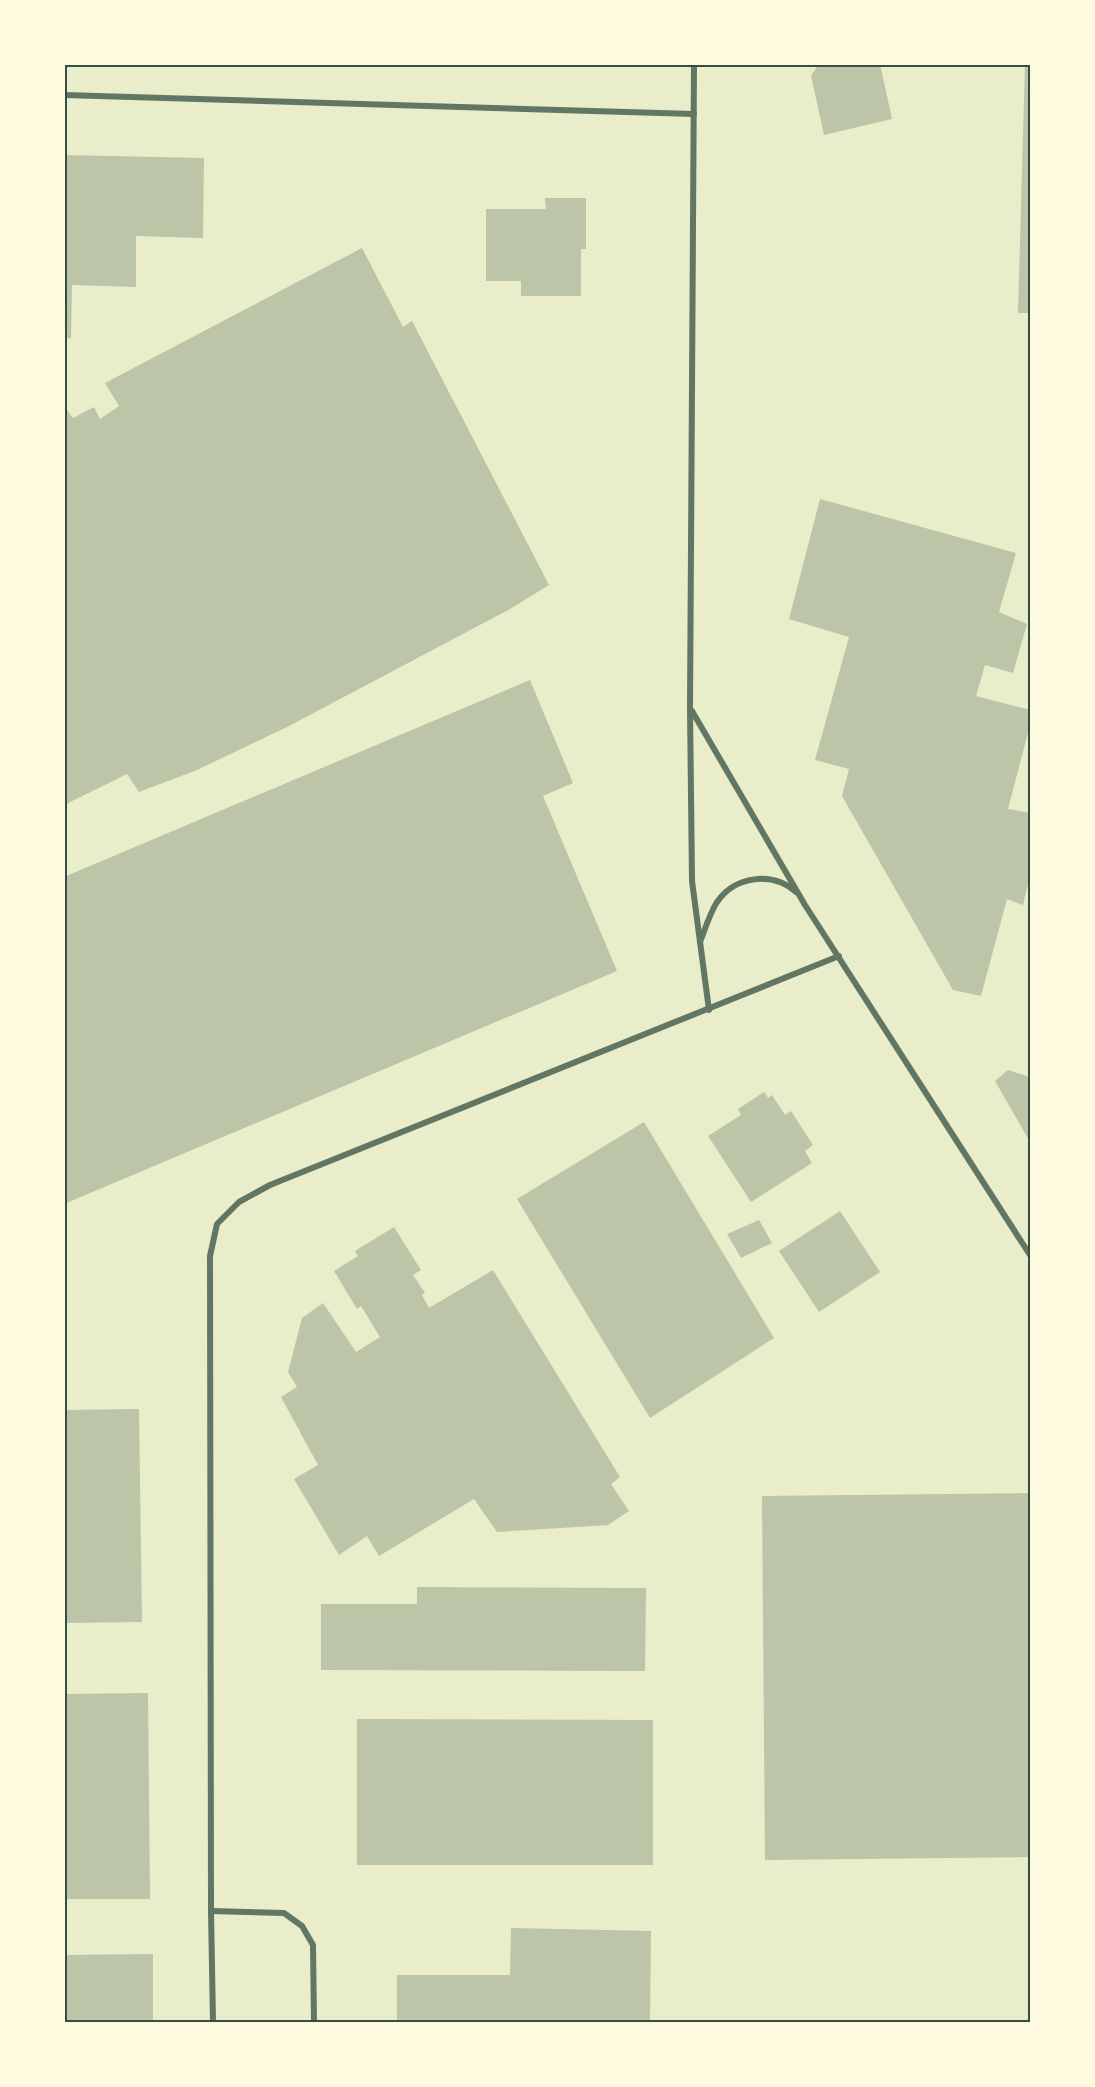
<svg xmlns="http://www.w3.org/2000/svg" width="1095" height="2087" font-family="'Roboto Serif',serif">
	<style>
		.building { fill: #bcc5a7 }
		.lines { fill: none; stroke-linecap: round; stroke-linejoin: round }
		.minor { stroke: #617663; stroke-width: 6 }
		.neatline { fill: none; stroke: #344e41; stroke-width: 2 }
	</style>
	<rect width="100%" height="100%" fill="#e9edc9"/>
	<g class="building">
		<path d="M819 64H880L892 119 824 135 811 76Z"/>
		<path d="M1025 64H1030V313H1018Z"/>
		<path d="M64 155 204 158 203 238 136 236V287L72 285 71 338H64Z"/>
		<path d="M545 198H586V249H581V296H521V281H486V209H546Z"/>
		<path d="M362 248 403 327 412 321 549 585 510 609 289 726 197 770 139 792 127 774 64 805V406L73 418 94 407 100 419 119 406 105 383Z"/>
		<path d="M820 499 1016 553 999 612 1027 624 1013 673 985 665 976 696 1030 710V725L1008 809 1030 813V876L1023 905 1007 899 981 996 953 990 842 796 849 769 815 760 849 637 789 619Z"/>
		<path d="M530 680 573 783 543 796 617 971 64 1204V877Z"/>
		<path d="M1008 1070 1030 1077V1142L995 1081Z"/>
		<path d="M764 1092 768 1098 772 1095 785 1115 791 1111 813 1145 805 1151 812 1163 751 1202 708 1136 741 1115 738 1109Z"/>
		<path d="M644 1122 774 1338 650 1418 517 1199Z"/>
		<path d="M840 1211 880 1272 819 1312 779 1251Z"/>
		<path d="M759 1220 772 1243 741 1258 727 1234Z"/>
		<path d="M394 1227 421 1270 413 1275 425 1293 422 1295 429 1308 493 1270 620 1477 611 1484 629 1511 608 1525 497 1532 474 1499 379 1556 367 1536 339 1555 294 1479 318 1465 281 1397 297 1387 288 1372 302 1318 323 1303 356 1352 380 1337 361 1306 357 1309 334 1271 358 1256 355 1251Z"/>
		<path d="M139 1409 142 1622 64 1623V1410Z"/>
		<path d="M1030 1493V1857L765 1860 762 1496Z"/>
		<path d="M417 1587 646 1588 645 1671 321 1670V1604H417Z"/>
		<path d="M148 1693 150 1899H64V1694Z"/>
		<path d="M357 1719 653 1720V1865H357Z"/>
		<path d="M511 1928 651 1931 650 2022H397V1975H510Z"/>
		<path d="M153 1954V2022H64V1955Z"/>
	</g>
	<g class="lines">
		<g class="minor">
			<path d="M694 64 690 708 692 881 709 1010"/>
			<path d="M64 95 694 114"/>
			<path d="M692 711 805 905 1030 1255"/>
			<path d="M700 942C705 929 710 913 717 902 735 876 772 871 796 892"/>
			<path d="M211 1911 284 1913 302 1926 313 1945 314 2022"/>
			<path d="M213 2022 211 1911 210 1256 217 1224 239 1202 270 1185 839 956"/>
		</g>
	</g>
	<rect width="1095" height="2087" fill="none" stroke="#fefae0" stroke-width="132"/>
	<rect x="66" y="66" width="963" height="1955" class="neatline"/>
</svg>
